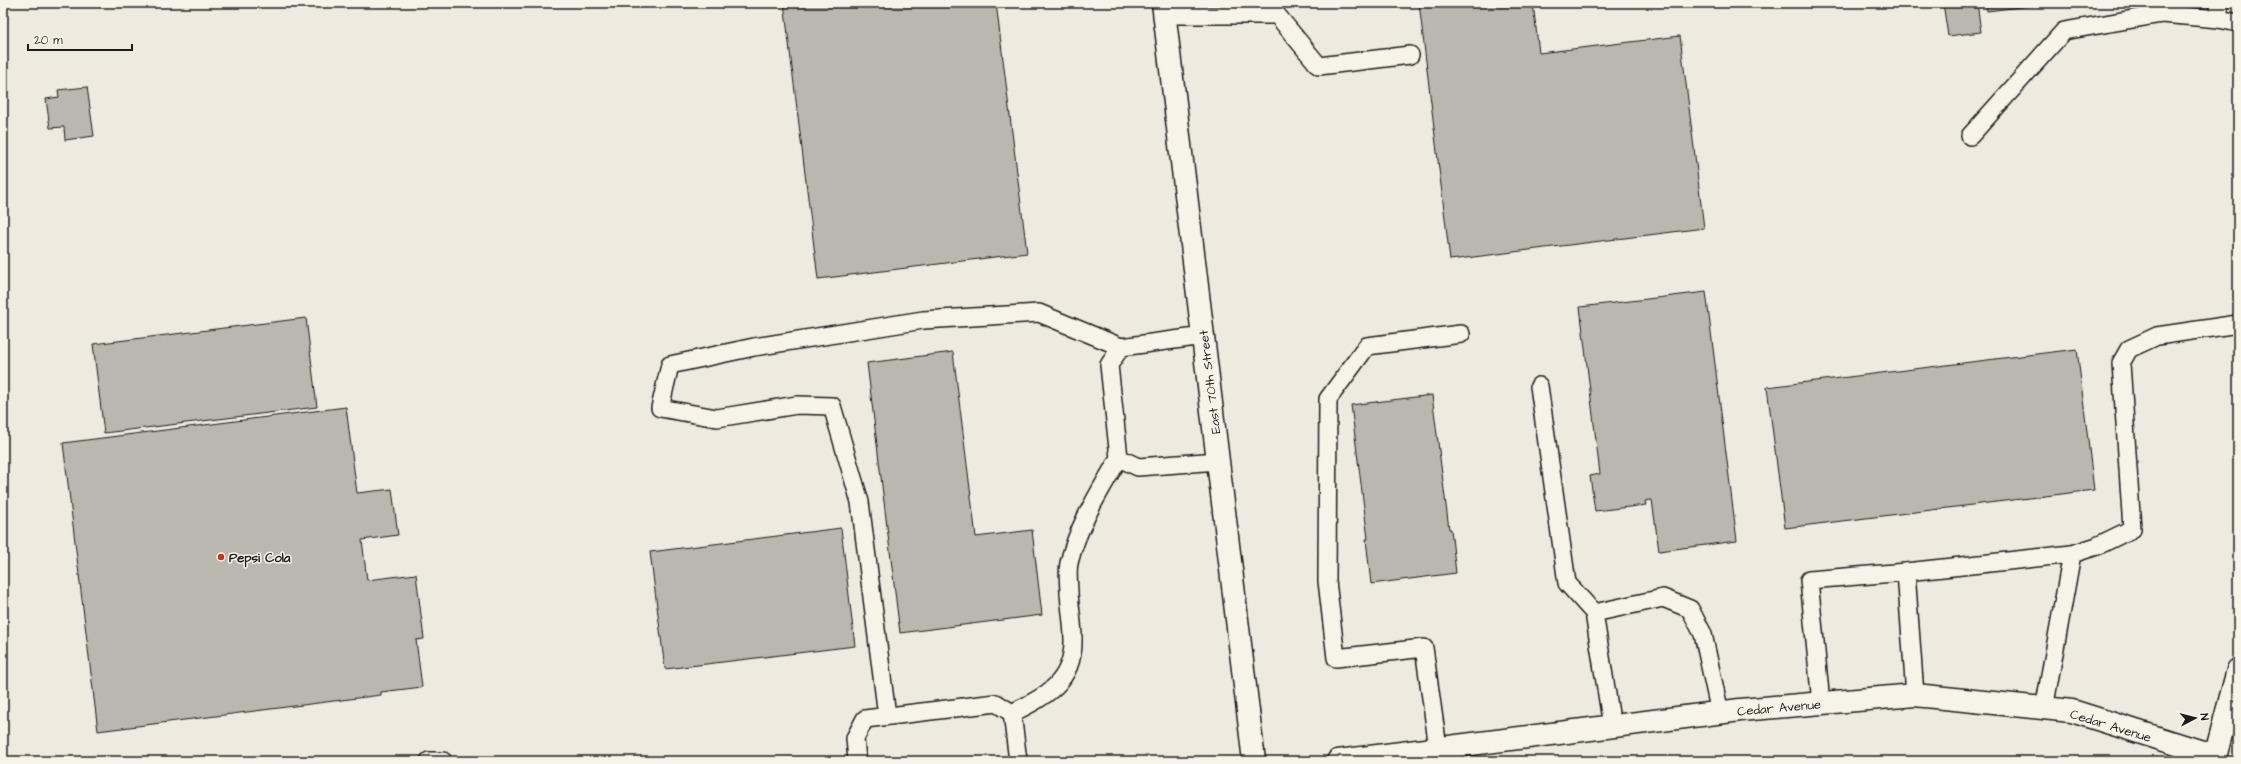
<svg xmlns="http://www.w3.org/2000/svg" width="2241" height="764" font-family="'Architects Daughter',sans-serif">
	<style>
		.building { fill: #bab7af; stroke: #1c1c1c }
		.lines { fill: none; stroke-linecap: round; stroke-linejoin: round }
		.service-casing { stroke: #1c1c1c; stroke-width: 20 }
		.minor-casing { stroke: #1c1c1c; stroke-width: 25 }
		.trunk-casing { stroke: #1c1c1c; stroke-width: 25 }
		.service { stroke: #f7f3e8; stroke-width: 17 }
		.minor { stroke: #f7f3e8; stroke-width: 22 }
		.trunk { stroke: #f7f3e8; stroke-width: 22 }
		.poi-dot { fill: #c8321e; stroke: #f7f3e8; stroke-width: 1.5 }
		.labels { text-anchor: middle; stroke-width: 3; stroke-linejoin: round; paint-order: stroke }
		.street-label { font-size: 13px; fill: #1c1c1c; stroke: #f7f3e8 }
		.poi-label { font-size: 13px; font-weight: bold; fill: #1c1c1c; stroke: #f7f3e8; text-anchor: start }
	</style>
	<rect width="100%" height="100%" fill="#eeeae0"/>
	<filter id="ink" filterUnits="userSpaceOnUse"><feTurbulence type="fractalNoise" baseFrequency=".025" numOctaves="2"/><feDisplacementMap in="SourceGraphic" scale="8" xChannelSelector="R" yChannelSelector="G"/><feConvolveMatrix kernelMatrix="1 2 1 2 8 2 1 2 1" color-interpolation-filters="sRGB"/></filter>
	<g filter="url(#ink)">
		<g class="building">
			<path d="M784 3H996L1027 253 818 279Z"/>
			<path d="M1419 3H1533L1539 53 1680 36 1704 228 1450 260Z"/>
			<path d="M1943 3H1977L1981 32 1948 36Z"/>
			<path d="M1986 3H2054L1987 11Z"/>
			<path d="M87 87 94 136 65 140 64 127 50 128 46 99 59 97 58 90Z"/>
			<path d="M1706 292 1737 541 1659 551 1652 500 1645 501 1646 505 1595 511 1590 476 1600 474 1580 307Z"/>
			<path d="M306 318 317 407 104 433 93 344Z"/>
			<path d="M2077 349 2094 490 1785 528 1767 387Z"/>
			<path d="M953 352 976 537 1032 530 1042 615 900 633 867 363Z"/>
			<path d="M1432 395 1449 529H1451L1456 573 1371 584 1366 539H1368L1351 405Z"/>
			<path d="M346 407 357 493 392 489 398 535 362 540 367 580 416 574 424 639 416 640 422 687 381 692V695L98 731 63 443Z"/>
			<path d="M841 528 855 646 665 669 650 552Z"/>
		</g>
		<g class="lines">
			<g class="service-casing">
				<g id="service">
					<path d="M2219 3V19L2238 23"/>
					<path d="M1165 15H1277L1319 66 1410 55"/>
					<path d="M1970 136 2064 31 2162 14 2219 19"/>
					<path d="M1204 336 1121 347 1109 365 1119 458 1138 467 1218 461"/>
					<path d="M1539 386 1567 583 1594 613"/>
					<path d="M1915 695 1906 572 2072 554"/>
					<path d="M1821 703 1809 580 1906 572"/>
					<path d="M2044 709 2072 554 2097 546 2132 529 2121 363 2129 349 2157 336 2238 324"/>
					<path d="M1012 713C1046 696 1074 682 1073 639 1073 624 1070 609 1069 593 1069 584 1067 572 1069 563 1078 525 1100 491 1119 458"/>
					<path d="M887 716 860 502 832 406 797 405 717 418 660 408 670 365 754 347 923 320 1039 313 1121 347"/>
					<path d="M1612 726 1594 613 1663 598 1690 609 1703 634 1720 713"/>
					<path d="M1438 748 1424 648 1336 658 1327 581 1328 399 1367 346 1461 334"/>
					<path d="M429 761H443"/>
					<path d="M857 761 855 738 865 719 996 703 1012 713 1018 761"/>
				</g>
			</g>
			<g class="minor-casing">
				<g id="minor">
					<path d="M1163 3 1254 761"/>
					<path d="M1338 761 1740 710 1915 695 2072 711 2215 756"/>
				</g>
			</g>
			<g class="trunk-casing">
				<path id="trunk" d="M2214 761 2238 670"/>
			</g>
			<use href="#service" class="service"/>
			<use href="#minor" class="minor"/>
			<use href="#trunk" class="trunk"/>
		</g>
	</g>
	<circle class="poi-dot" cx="221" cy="557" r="4"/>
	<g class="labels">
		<g class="street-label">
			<text transform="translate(1209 382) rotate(-97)" y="5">East 70th Street</text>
			<text transform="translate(1779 707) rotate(-5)" y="5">Cedar Avenue</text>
			<text transform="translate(2111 725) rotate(17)" y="5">Cedar Avenue</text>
		</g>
		<g class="poi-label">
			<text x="229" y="562">Pepsi Cola</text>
		</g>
	</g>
	<rect width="2241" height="764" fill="none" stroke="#f7f3e8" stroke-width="16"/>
	<rect x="8" y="8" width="2225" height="748" fill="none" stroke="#1c1c1c" stroke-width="1.5" filter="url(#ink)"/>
	<g transform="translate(2195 718) rotate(83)" stroke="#f7f3e8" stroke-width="3" paint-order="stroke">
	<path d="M0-3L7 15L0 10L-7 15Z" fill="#1c1c1c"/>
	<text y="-6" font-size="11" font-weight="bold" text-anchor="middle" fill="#1c1c1c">N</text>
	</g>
	<path d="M28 44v6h104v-6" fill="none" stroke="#1c1c1c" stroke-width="2"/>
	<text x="34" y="44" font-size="12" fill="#1c1c1c" stroke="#f7f3e8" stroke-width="3" paint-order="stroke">20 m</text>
</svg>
